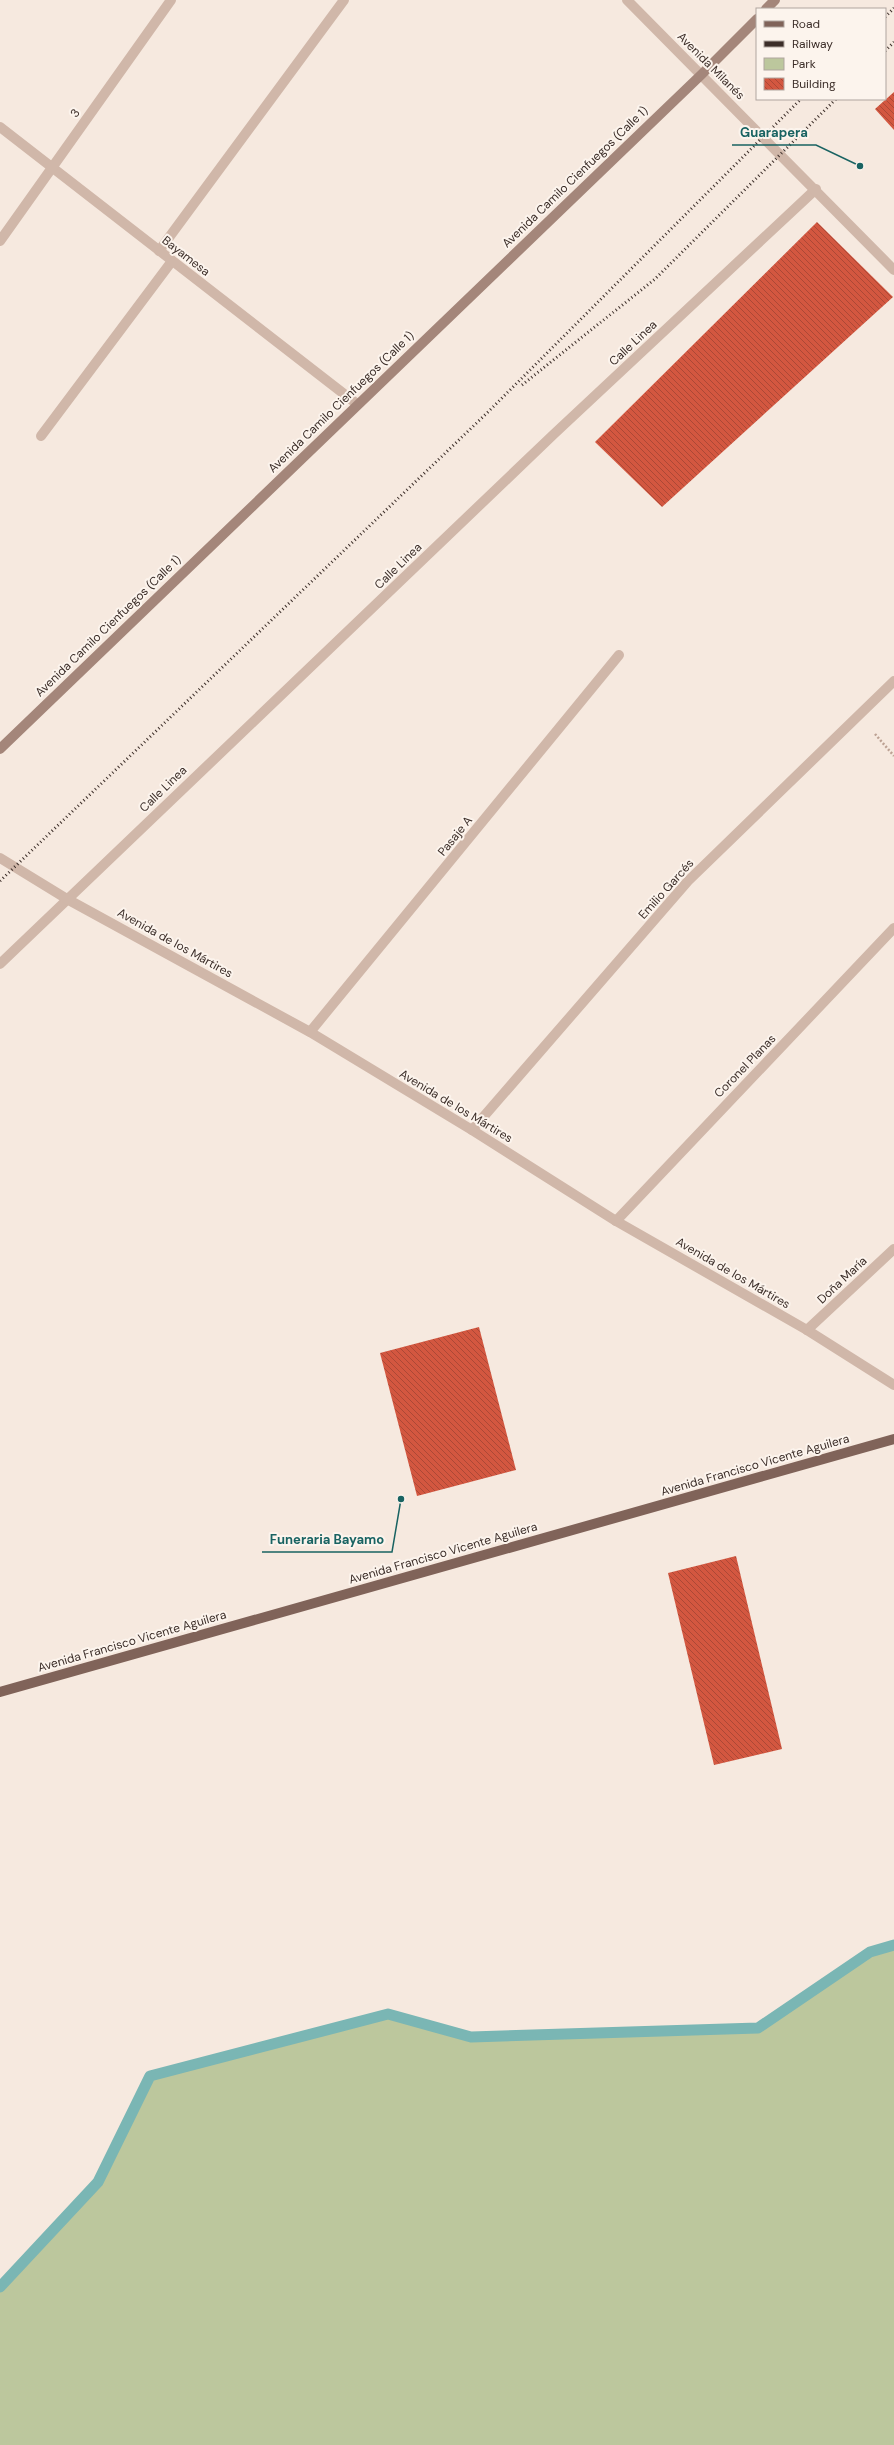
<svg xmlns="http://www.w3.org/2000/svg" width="894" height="2445" font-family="'DM Sans',sans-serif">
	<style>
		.green { fill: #bcc79d }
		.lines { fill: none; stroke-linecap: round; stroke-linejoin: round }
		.stream { stroke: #7ab6b4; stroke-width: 11 }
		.building { fill: url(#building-back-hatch) }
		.path { stroke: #bca193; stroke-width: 2.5; stroke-dasharray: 2 2; stroke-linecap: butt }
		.service { stroke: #d0b7a9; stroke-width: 10 }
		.minor { stroke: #d0b7a9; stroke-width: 10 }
		.tertiary { stroke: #d0b7a9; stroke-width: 10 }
		.secondary { stroke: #a4867a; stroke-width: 10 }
		.primary { stroke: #806359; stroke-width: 10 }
		.rail { stroke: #3c2e29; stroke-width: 3; stroke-dasharray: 1 3; stroke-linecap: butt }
		.labels { text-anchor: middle; stroke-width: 4; stroke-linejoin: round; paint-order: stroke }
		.street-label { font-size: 12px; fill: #3c2e29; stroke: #fcf4ed }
		.leader { fill: none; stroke: #196362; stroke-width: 1.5 }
		.callout-dot { fill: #196362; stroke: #fcf4ed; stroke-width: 1.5 }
		.callout-label { font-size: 13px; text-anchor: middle; font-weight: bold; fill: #196362; stroke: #fcf4ed; stroke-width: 4; stroke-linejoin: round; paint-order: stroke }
	</style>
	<defs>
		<pattern id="building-back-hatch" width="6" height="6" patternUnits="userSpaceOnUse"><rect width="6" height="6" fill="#d35740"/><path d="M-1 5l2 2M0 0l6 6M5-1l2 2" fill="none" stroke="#ac4836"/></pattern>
	</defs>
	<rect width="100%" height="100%" fill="#f6e9df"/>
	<path class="green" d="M894 1945V2445H0V2287L98 2182 150 2076 388 2014 471 2037 758 2028 870 1952Z"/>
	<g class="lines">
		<path class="stream" d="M0 2287 98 2182 150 2076 388 2014 471 2037 758 2028 870 1952 894 1945"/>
	</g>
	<g class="building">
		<path d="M894 92V130L875 109Z"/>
		<path d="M817 222 893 297 662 507 595 442Z"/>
		<path d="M479 1327 516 1470 417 1496 380 1353Z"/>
		<path d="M736 1556 782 1749 714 1765 668 1573Z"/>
	</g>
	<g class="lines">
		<path class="path" d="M875 734 894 756"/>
		<g class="service">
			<path d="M159 251 344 0"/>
			<path d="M41 436 172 261"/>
		</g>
		<g class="minor">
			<path d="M0 127 357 404"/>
			<path d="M0 241 171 0"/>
			<path d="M0 964 554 434 816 189"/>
			<path d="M310 1032 619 655"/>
			<path d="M472 1130 688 881 894 681"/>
			<path d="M616 1221 894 928"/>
			<path d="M807 1330 894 1249"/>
		</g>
		<g class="tertiary">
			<path d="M627 0 894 270"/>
			<path d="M0 858 67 899 310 1032 472 1130 616 1221 807 1330 894 1385"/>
		</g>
		<g class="secondary">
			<path d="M766 9 775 0"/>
			<path d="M0 749 702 74 757 19"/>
		</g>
		<path class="primary" d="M0 1692 894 1439"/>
		<g class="rail">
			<path d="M885 17 894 8"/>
			<path d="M885 51 894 42"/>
			<path d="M522 385 655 279 836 99"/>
			<path d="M0 881 488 412 801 99"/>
		</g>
	</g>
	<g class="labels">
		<g class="street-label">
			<text transform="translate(711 66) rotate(45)" y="4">Avenida Milanés</text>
			<text transform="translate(75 113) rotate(-54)" y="4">3</text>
			<text transform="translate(575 177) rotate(-44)" y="4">Avenida Camilo Cienfuegos (Calle 1)</text>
			<text transform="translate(186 256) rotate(38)" y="4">Bayamesa</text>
			<text transform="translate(633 343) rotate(-43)" y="4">Calle Linea</text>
			<text transform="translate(341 402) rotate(-44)" y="4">Avenida Camilo Cienfuegos (Calle 1)</text>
			<text transform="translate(398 566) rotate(-44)" y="4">Calle Linea</text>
			<text transform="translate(108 626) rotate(-44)" y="4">Avenida Camilo Cienfuegos (Calle 1)</text>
			<text transform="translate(163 789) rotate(-44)" y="4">Calle Linea</text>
			<text transform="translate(455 836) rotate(-51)" y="4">Pasaje A</text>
			<text transform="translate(666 889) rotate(-48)" y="4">Emilio Garcés</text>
			<text transform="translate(175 943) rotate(29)" y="4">Avenida de los Mártires</text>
			<text transform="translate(745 1066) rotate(-46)" y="4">Coronel Planas</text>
			<text transform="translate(456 1106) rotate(31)" y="4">Avenida de los Mártires</text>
			<text transform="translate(733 1273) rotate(30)" y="4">Avenida de los Mártires</text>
			<text transform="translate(842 1280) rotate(-43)" y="4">Doña María</text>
			<text transform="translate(755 1465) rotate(-16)" y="4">Avenida Francisco Vicente Aguilera</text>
			<text transform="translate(443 1553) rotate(-16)" y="4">Avenida Francisco Vicente Aguilera</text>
			<text transform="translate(132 1641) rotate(-16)" y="4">Avenida Francisco Vicente Aguilera</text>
		</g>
	</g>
	<path class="leader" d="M860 166L816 145H732M401 1499L392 1552H262"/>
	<g class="callout-dot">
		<circle cx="860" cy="166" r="4"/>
		<circle cx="401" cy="1499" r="4"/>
	</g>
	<g class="callout-label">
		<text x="774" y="137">Guarapera</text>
		<text x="327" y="1544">Funeraria Bayamo</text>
	</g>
	<rect x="756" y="8" width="130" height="92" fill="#fcf4ed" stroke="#afa59f"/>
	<rect x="764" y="21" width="20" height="6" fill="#806359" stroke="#afa59f"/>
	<text x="792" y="28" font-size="12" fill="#3c2e29">Road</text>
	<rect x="764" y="41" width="20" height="6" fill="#3c2e29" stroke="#afa59f"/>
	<text x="792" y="48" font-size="12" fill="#3c2e29">Railway</text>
	<rect x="764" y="58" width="20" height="12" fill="#bcc79d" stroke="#afa59f"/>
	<text x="792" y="68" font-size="12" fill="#3c2e29">Park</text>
	<rect x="764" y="78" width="20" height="12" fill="url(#building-back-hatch)" stroke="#afa59f"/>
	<text x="792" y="88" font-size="12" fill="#3c2e29">Building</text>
</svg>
